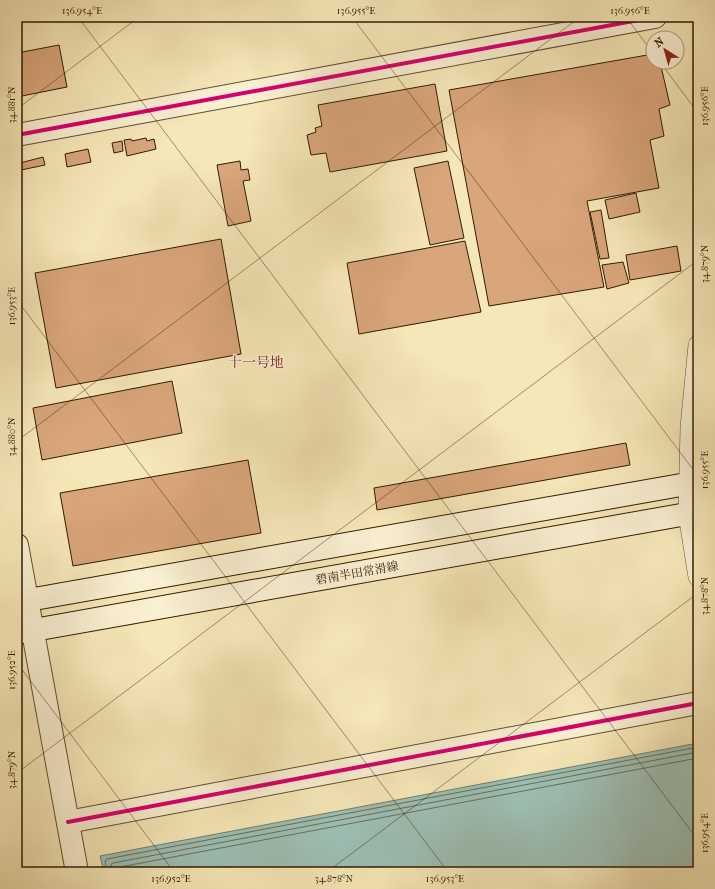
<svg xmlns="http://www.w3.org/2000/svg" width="715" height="889" font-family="'IM FELL French Canon','Noto Serif JP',serif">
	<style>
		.water { fill: #9dbfb4; stroke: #727e6c }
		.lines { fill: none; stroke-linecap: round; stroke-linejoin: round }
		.shore { stroke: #676e5a; stroke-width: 1 }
		.building { fill: #d9a57b; stroke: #311c00 }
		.minor-casing { stroke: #624f2e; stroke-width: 20 }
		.tertiary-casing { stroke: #624f2e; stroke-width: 24 }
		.secondary-casing { stroke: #311c00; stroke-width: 24 }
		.minor { stroke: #f9efd1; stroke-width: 19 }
		.tertiary { stroke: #f9efd1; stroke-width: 22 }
		.secondary { stroke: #f9efd1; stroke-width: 22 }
		.cycleway-casing { stroke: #f9efd1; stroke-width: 6 }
		.cycleway { stroke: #d6006c; stroke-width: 4 }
		.ticks { fill: none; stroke: #311c00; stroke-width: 1; stroke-opacity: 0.45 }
		.labels { text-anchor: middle; stroke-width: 3; stroke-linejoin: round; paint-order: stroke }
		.street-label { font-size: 12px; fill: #311c00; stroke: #f9efd1 }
		.quarter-label { font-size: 14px; fill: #7a1f14; stroke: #f9efd1 }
		.neatline { fill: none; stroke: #311c00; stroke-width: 1.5 }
		.ticks-label { font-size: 10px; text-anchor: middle; fill: #311c00 }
	</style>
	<rect width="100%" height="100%" fill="#f6e7b8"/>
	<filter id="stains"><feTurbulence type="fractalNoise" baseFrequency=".005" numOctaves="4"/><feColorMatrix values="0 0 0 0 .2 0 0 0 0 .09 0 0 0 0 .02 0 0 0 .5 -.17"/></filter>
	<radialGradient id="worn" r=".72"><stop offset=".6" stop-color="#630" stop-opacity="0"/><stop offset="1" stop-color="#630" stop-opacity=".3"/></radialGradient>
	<path class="water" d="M698 743V872H104L100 856Z"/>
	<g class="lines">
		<g class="shore">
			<path d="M107 872 105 861 107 859 698 747"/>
			<path d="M112 872 111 864 113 863 698 752"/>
			<path d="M118 872V869L120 867 698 758"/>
		</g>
	</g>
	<g class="building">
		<path d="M59 45 67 87 17 97V53Z"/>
		<path d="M653 54V62H660L670 105 659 109 664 136 650 140 659 188 587 201 604 287 489 306 449 90Z"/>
		<path d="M435 84 447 151 330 172 326 153 311 155 307 135 316 132 315 128 322 126 318 105Z"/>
		<path d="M146 138 147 141 154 139 156 149 127 156 124 140 131 139 132 141Z"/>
		<path d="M122 141 123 151 114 153 112 143Z"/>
		<path d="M88 149 91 162 67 167 65 154Z"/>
		<path d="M43 157 45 165 21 170 20 163Z"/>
		<path d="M240 161 241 170 248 169 250 180 243 181 251 221 228 226 217 165Z"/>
		<path d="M448 161 464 238 430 245 414 168Z"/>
		<path d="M636 193 640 212 609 219 605 200Z"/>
		<path d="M601 210 609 258 600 259 590 212Z"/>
		<path d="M221 239 241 354 56 388 35 273Z"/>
		<path d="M465 241 481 312 359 334 347 263Z"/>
		<path d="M677 246 681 271 630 280 626 255Z"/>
		<path d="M623 262 629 283 607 289 602 265Z"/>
		<path d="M172 381 182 433 42 460 33 408Z"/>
		<path d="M626 443 630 465 377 510 374 488Z"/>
		<path d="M248 460 261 533 73 566 60 493Z"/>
	</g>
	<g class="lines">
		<g class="minor-casing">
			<path id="minor" d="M698 345 690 427 688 514 698 577"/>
		</g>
		<g class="tertiary-casing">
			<g id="tertiary">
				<path d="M17 135 655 17"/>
				<path d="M17 545 77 872"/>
				<path d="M68 822 698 703"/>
			</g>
		</g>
		<g class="secondary-casing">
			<g id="secondary">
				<path d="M17 602 698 482"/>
				<path d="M17 633 698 512"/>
			</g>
		</g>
		<use href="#minor" class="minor"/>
		<use href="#tertiary" class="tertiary"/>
		<use href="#secondary" class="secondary"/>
		<g class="cycleway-casing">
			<g id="cycleway">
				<path d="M17 135 655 17"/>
				<path d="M68 822 698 703"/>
			</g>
		</g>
		<use href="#cycleway" class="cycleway"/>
	</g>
	<path class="ticks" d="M78 17 698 840M352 17 698 476M626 17 653 53M660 62 698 113M17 109 139 17M17 300 448 872M17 441 580 17M17 663 174 872M17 773 698 260M327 872 698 593"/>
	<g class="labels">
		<g class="street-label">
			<text transform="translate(357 573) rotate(-10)" y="4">碧南半田常滑線</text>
		</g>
		<g class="quarter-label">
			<text x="256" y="367">十一号地</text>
		</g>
	</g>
	<rect width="715" height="889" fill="none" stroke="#f6e7b8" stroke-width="44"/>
	<g transform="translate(665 50) rotate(323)"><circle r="19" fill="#f9efd1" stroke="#a99b7d"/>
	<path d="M0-3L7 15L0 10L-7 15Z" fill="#8f2418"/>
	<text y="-6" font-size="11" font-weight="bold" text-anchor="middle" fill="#311c00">N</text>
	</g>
	<rect x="22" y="22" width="671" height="845" class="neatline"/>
	<g class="ticks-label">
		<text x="82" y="14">136.954°E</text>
		<text x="356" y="14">136.955°E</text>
		<text x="630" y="14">136.956°E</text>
		<text transform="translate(11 105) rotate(-90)" y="4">34.881°N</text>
		<text transform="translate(704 106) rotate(-90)" y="4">136.956°E</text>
		<text transform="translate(704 264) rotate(-90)" y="4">34.879°N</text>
		<text transform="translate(11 306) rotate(-90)" y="4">136.953°E</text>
		<text transform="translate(11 437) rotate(-90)" y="4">34.880°N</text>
		<text transform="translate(704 470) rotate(-90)" y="4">136.955°E</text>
		<text transform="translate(704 596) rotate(-90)" y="4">34.878°N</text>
		<text transform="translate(11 670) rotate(-90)" y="4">136.952°E</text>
		<text transform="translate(11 770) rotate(-90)" y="4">34.879°N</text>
		<text transform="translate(704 833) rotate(-90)" y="4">136.954°E</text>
		<text x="171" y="882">136.952°E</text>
		<text x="334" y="882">34.878°N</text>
		<text x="445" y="882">136.953°E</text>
	</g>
	<rect width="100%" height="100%" filter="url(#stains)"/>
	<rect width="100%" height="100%" fill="url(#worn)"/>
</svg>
